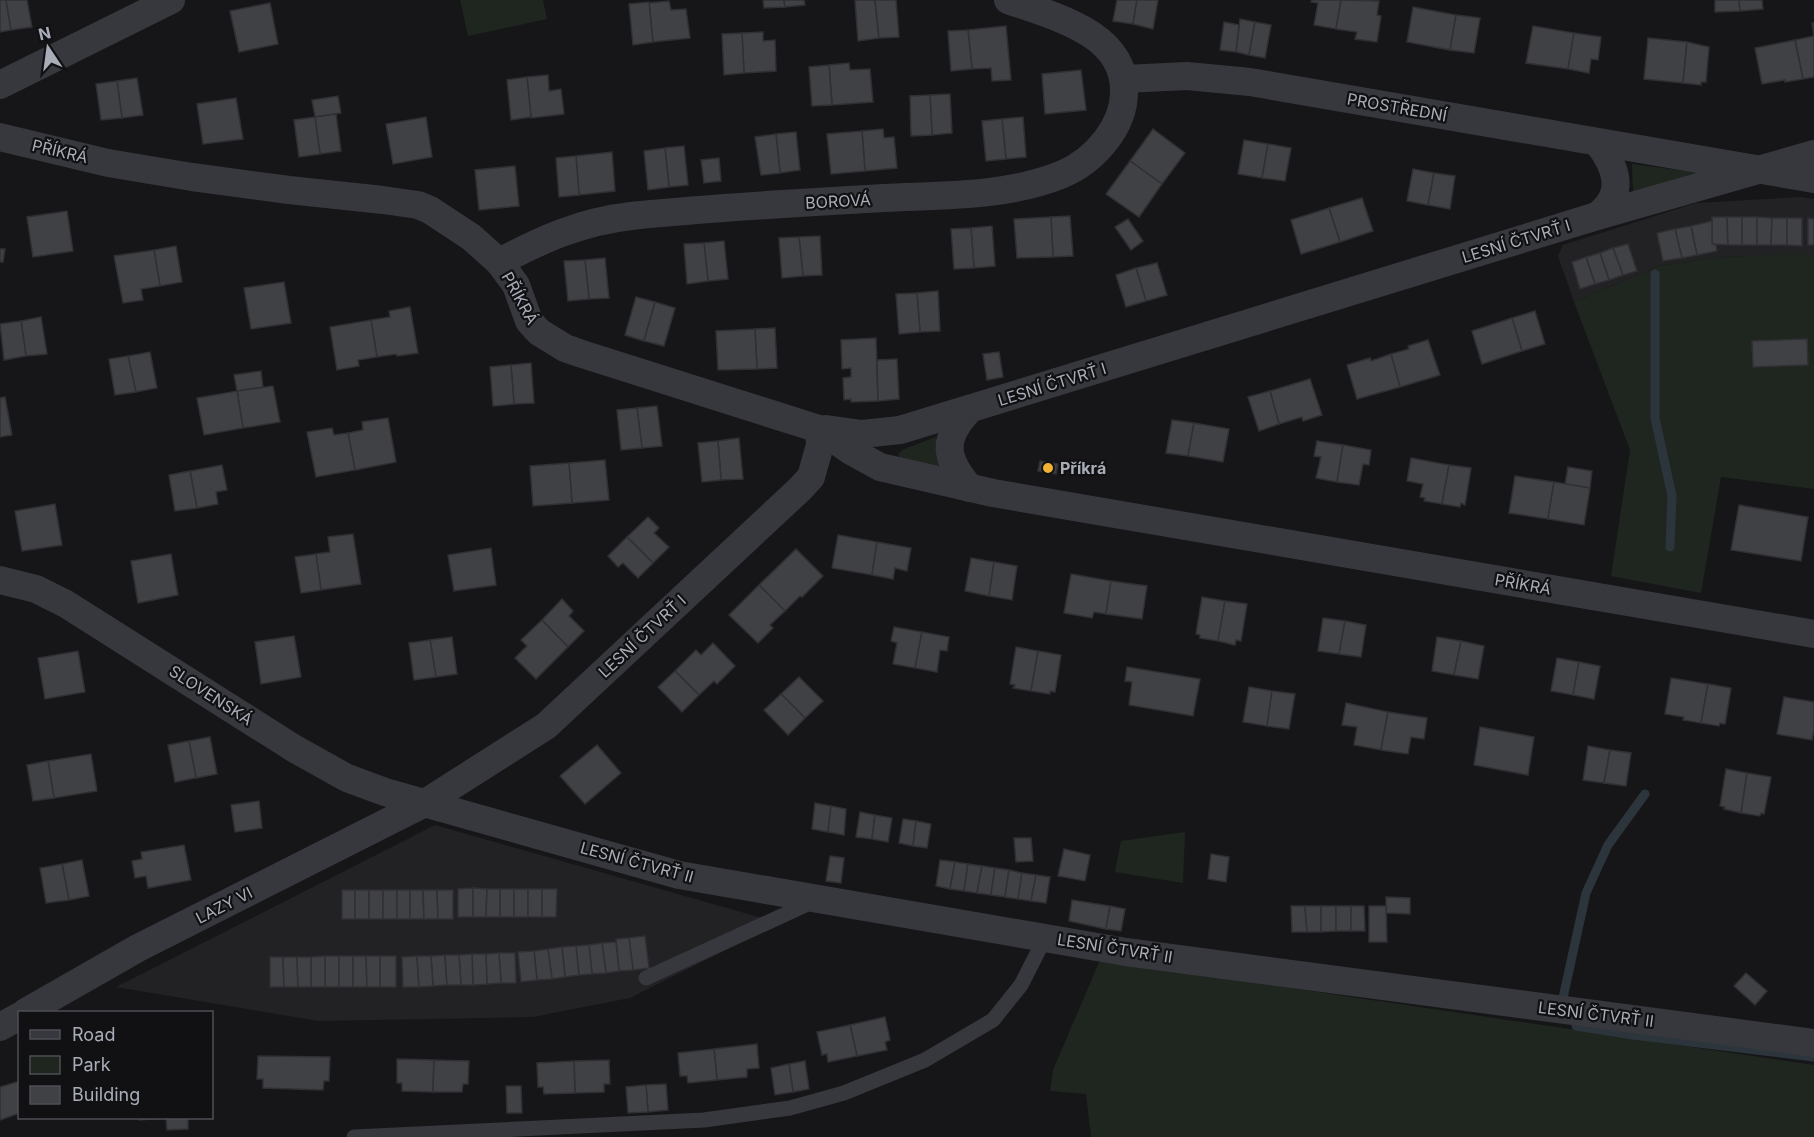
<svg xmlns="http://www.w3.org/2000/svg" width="1814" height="1137" font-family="Inter,sans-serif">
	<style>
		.built { fill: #222225 }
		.green { fill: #1e261f }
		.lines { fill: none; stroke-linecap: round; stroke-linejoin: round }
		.stream { stroke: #2c353c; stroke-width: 9 }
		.building { fill: #404145; stroke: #303034; stroke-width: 1.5 }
		.lane { stroke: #37383d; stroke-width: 15 }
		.street { stroke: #37383d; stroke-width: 28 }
		.poi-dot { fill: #f2b134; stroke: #111113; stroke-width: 2 }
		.labels { text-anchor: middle; stroke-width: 4.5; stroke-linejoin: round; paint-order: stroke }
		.street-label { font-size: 16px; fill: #a8adb8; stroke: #111113 }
		.poi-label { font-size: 16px; font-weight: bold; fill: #a8adb8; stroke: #111113; text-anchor: start }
	</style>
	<rect width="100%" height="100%" fill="#161618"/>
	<g class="built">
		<path d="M1800 197 1814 199V254L1724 257 1659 266 1574 302 1558 256 1563 245 1696 203Z"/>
		<path d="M435 825 780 923 630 998 533 1017 318 1021 116 987Z"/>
	</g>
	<g class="green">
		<path d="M460 0H543L547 19 468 36Z"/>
		<path d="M1632 164 1702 173 1633 194Z"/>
		<path d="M1805 253 1814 254V489L1721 477 1701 593 1611 576 1630 450 1574 302 1659 266 1723 257Z"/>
		<path d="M936 437 940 448V467L902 460 898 454 904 449Z"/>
		<path d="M1185 832 1183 883 1115 872 1121 841Z"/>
		<path d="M1100 960 1814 1065V1137H1091L1086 1094 1050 1091 1053 1070Z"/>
	</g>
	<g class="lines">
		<g class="stream">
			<path d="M1655 274V418L1672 496 1670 547"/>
			<path d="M1561 1007 1586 893 1608 845 1645 794"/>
			<path d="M1576 1026 1633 1035 1814 1057"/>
		</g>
	</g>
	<g class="building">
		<path d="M0 0H6L11 30 0 32Z"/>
		<path d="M6 0H27L32 27 11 30Z"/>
		<path d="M763 0H784L785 7 764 8Z"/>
		<path d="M784 0H804L805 5 785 7Z"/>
		<path d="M855 0H875L879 38 858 41Z"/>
		<path d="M875 0H896L899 37 879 38Z"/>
		<path d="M1117 0H1137L1133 24 1113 21Z"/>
		<path d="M1137 0H1158L1153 29 1133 24Z"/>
		<path d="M1312 0H1341L1336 29 1314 25 1318 3 1311 2Z"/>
		<path d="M1341 0 1379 1 1377 15 1381 16 1377 42 1355 39 1357 32 1336 29Z"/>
		<path d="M1715 0H1739L1740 11 1715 12Z"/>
		<path d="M1739 0H1762L1763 9 1740 11Z"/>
		<path d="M669 1 671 10 686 9 690 38 653 42 649 3Z"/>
		<path d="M649 2 653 42 633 45 629 4Z"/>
		<path d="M270 3 278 44 239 52 230 11Z"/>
		<path d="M1413 7 1456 15 1450 50 1407 42Z"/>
		<path d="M1456 15 1480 18 1474 53 1450 50Z"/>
		<path d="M1240 19 1255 22 1249 55 1236 52Z"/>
		<path d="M1224 22 1239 25 1236 52 1220 50Z"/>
		<path d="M1255 22 1271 25 1265 58 1249 55Z"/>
		<path d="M1812 23H1814V77L1803 79 1795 40 1814 36Z"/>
		<path d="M1006 26 1011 80 992 81 991 68 972 69 968 30Z"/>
		<path d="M1533 26 1574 33 1568 69 1526 63Z"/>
		<path d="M968 30 972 69 951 71 948 31Z"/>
		<path d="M763 32V41L775 40 776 71 744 73 742 33Z"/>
		<path d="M742 33 744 73 724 75 722 34Z"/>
		<path d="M1574 33 1601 37 1598 60 1591 59 1589 73 1568 69Z"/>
		<path d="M1648 38 1687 42 1683 83 1644 79Z"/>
		<path d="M1795 40 1803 79 1785 82V80L1762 84 1755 48Z"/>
		<path d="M1687 42 1709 47 1706 82H1701V85L1683 83Z"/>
		<path d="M849 63 850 70 870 69 873 102 832 105 829 65Z"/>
		<path d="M829 65 832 105 812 106 809 67Z"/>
		<path d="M1081 70 1086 110 1045 114 1042 74Z"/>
		<path d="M548 75 549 91 561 89 564 114 531 118 527 77Z"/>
		<path d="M527 77 531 117 511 120 507 80Z"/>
		<path d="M137 78 143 115 122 118 117 81Z"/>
		<path d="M117 81 122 118 101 120 96 84Z"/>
		<path d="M950 94 952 133 932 135 930 95Z"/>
		<path d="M930 95 932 135 911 136 910 96Z"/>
		<path d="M338 96 341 113 315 117 312 100Z"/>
		<path d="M236 98 243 139 203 144 197 104Z"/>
		<path d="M336 114 341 151 320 154 315 117Z"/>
		<path d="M315 117 320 154 299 157 294 120Z"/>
		<path d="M426 117 432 157 393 164 386 124Z"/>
		<path d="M1023 117 1026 157 1006 159 1002 119Z"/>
		<path d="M1002 119 1006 159 986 161 982 121Z"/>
		<path d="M883 129 884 138 894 137 897 168 865 171 862 131Z"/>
		<path d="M1153 129 1185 153 1162 184 1130 161Z"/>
		<path d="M862 131 865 171 831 174 827 134Z"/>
		<path d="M796 132 800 170 780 173 776 134Z"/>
		<path d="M776 134 780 173 761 175 755 137Z"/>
		<path d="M1244 140 1268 144 1262 178 1238 174Z"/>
		<path d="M1268 144 1291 148 1285 181 1262 178Z"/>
		<path d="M684 146 688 185 669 187 665 148Z"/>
		<path d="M665 148 669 187 648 190 644 151Z"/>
		<path d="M612 152 615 191 579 195 576 156Z"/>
		<path d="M576 156 579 195 559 197 556 158Z"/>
		<path d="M719 158 721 181 704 183 701 160Z"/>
		<path d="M1130 161 1162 184 1139 217 1106 194Z"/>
		<path d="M515 166 519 206 479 210 475 170Z"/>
		<path d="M1413 169 1434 173 1428 205 1407 201Z"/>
		<path d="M1434 173 1455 176 1450 209 1428 205Z"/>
		<path d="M1362 198 1373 231 1340 242 1329 208Z"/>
		<path d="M1329 208 1340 242 1301 254 1291 220Z"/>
		<path d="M67 211 73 251 33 257 27 217Z"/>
		<path d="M1070 216 1073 256 1053 257 1051 217Z"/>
		<path d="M1051 217 1053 257 1017 258 1014 219Z"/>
		<path d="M1712 217H1727L1728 245 1712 244Z"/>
		<path d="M1727 217H1742V245H1728Z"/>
		<rect x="1742" y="217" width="15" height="28"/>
		<path d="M1757 217 1772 218 1771 245H1757Z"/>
		<path d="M1772 218H1787V245H1771Z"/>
		<path d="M1787 218H1802V246L1787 245Z"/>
		<path d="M1808 218 1814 219V245H1808Z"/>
		<path d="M1128 219 1143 241 1131 250 1115 227Z"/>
		<path d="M1712 221V244L1716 245 1717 251 1697 255 1691 226Z"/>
		<path d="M992 226 995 266 974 268 971 228Z"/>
		<path d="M1691 226 1697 255 1682 258 1675 229Z"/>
		<path d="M971 228 974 268 954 269 951 229Z"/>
		<path d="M1675 229 1682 258 1663 261 1657 233Z"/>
		<path d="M820 236 822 275 803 276 799 237Z"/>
		<path d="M799 237 803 276 782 278 779 238Z"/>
		<path d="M724 241 728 279 708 281 704 243Z"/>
		<path d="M704 243 708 281 687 284 684 244Z"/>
		<path d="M1628 244 1637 271 1623 275 1613 248Z"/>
		<path d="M176 246 182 282 160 286 154 250Z"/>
		<path d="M1613 248 1623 275 1609 280 1600 253Z"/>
		<path d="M0 249H5L3 262H0Z"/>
		<path d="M154 250 160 286 141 289 143 300 123 303 114 256Z"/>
		<path d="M1600 253 1609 280 1595 284 1586 257Z"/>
		<path d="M1586 257 1595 284 1580 289 1572 262Z"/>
		<path d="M605 258 609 298 589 299 585 260Z"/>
		<path d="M585 260 589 299 568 301 564 261Z"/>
		<path d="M1157 263 1167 295 1146 301 1136 268Z"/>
		<path d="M1136 268 1146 301 1126 307 1116 275Z"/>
		<path d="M284 282 291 323 251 329 244 288Z"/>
		<path d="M938 291 940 331 920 332 917 293Z"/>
		<path d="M917 293 920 332 899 334 896 294Z"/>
		<path d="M636 297 655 302 644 341 625 335Z"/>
		<path d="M655 302 675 308 664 346 644 341Z"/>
		<path d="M410 307 418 353 397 356 396 354 377 357 371 320 390 317 389 311Z"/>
		<path d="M1535 311 1545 344 1522 351 1512 318Z"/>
		<path d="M41 317 47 354 26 356 21 321Z"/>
		<path d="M1512 318 1522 351 1482 364 1472 331Z"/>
		<path d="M371 320 377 357 358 360 359 366 337 370 330 327Z"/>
		<path d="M21 321 26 356 4 360 0 324Z"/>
		<path d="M775 328 777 368 757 369 755 329Z"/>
		<path d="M755 329 757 369 718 370 716 331Z"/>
		<path d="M876 338 878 401 851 402V399L844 400 843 378 851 377V368L842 369 841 340Z"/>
		<path d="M1807 339 1808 365 1753 367 1752 341Z"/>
		<path d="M1428 340 1440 375 1400 387 1391 354 1409 349 1408 346Z"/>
		<path d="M150 352 157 388 136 392 128 356Z"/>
		<path d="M999 352 1003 377 987 380 983 354Z"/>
		<path d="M1391 354 1400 387 1357 399 1347 365 1370 358 1371 361Z"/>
		<path d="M128 356 136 392 115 395 109 359Z"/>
		<path d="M897 359 899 399 878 401 877 360Z"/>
		<path d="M531 363 534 403 514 404 511 365Z"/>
		<path d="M511 365 514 404 493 406 490 367Z"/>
		<path d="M261 371 263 387 237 391 234 375Z"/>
		<path d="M1310 379 1322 415 1303 421 1302 417 1279 424 1270 391Z"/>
		<path d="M273 386 280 422 243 428 237 391Z"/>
		<path d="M237 391 243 428 204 435 197 398Z"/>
		<path d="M1270 391 1279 424 1259 431 1248 397Z"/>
		<path d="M5 397 12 435 0 437V398Z"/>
		<path d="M657 406 662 446 642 448 637 408Z"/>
		<path d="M637 408 642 448 621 450 617 410Z"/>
		<path d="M388 418 396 462 355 470 348 433 363 430 362 422Z"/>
		<path d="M1172 420 1194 423 1188 456 1166 453Z"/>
		<path d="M1194 423 1229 429 1223 462 1188 456Z"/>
		<path d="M332 428 334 435 348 433 355 470 316 477 307 432Z"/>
		<path d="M739 438 743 479 721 480 718 441Z"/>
		<path d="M718 441 721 480 702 482 698 443Z"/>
		<path d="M1317 441 1343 445 1337 482 1316 478 1321 457 1314 456Z"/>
		<path d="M1343 445 1371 450 1369 465 1363 464 1359 485 1337 482Z"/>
		<path d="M1411 458 1449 465 1442 504 1424 501 1425 498 1420 497 1423 484 1407 481Z"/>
		<path d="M605 460 609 500 572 503 569 463Z"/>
		<path d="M1040 461 1058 464 1056 474 1038 471Z"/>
		<path d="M569 463 572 503 533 506 530 466Z"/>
		<path d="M222 465 227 490 216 492 218 504 197 508 190 471Z"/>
		<path d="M1449 465 1471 468 1465 505 1461 503 1460 507 1442 504Z"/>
		<path d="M1568 467 1592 471 1590 488 1565 484Z"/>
		<path d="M190 471 197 508 175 511 169 475Z"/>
		<path d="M1515 476 1554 482 1548 519 1509 513Z"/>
		<path d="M1554 482 1590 488 1584 525 1548 519Z"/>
		<path d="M55 504 62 545 22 551 15 511Z"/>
		<path d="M1739 505 1808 517 1801 561 1731 550Z"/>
		<path d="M648 517 659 528 654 533 669 547 653 563 627 537Z"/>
		<path d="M353 534 361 584 321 590 316 554 330 552 328 537Z"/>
		<path d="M838 535 877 542 872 575 832 568Z"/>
		<path d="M627 537 653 563 638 578 623 563 618 567 608 556Z"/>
		<path d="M877 542 911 548 907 571 895 568 893 579 872 575Z"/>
		<path d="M491 548 496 585 454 591 448 555Z"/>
		<path d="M796 549 823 576 802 597 800 596 785 611 759 585Z"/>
		<path d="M171 554 178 595 138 603 131 561Z"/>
		<path d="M316 554 321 590 301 593 295 557Z"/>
		<path d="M971 558 994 562 989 596 965 591Z"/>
		<path d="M994 562 1017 566 1012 600 989 596Z"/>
		<path d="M1071 574 1111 581 1106 614 1094 612 1092 618 1064 613Z"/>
		<path d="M1111 581 1147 586 1142 619 1106 614Z"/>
		<path d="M759 585 785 611 770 625 773 628 758 643 729 615Z"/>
		<path d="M1202 597 1225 601 1218 641 1200 638V635L1196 634Z"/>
		<path d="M562 599 573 611 569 616 584 631 568 647 542 620Z"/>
		<path d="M1225 601 1247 604 1241 641 1236 640 1235 645 1218 641Z"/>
		<path d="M1323 618 1345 621 1339 654 1318 651Z"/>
		<path d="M542 620 568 647 536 679 515 658 527 646 521 640Z"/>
		<path d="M1345 621 1366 625 1361 657 1339 654Z"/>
		<path d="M894 627 922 632 915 668 893 664 897 643 891 641Z"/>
		<path d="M922 632 949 637 947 651 940 650 937 672 915 668Z"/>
		<path d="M294 636 301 677 261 684 255 642Z"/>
		<path d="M452 637 457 674 436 677 430 640Z"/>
		<path d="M1437 637 1461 641 1454 675 1432 671Z"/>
		<path d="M430 640 436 677 414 680 409 643Z"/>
		<path d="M1461 641 1484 646 1478 679 1454 675Z"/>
		<path d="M713 643 735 666 717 684 714 681 699 695 675 671 696 650 701 655Z"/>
		<path d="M1016 647 1038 651 1031 691 1013 688 1015 685 1010 684Z"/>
		<path d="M78 651 85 692 45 699 38 658Z"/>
		<path d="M1038 651 1061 655 1055 692 1050 691V694L1031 691Z"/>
		<path d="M1557 658 1579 662 1573 695 1551 691Z"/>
		<path d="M1579 662 1600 666 1594 699 1573 695Z"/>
		<path d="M1127 667 1200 679 1193 716 1129 705 1132 682 1125 681Z"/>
		<path d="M675 671 699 695 682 712 658 687Z"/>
		<path d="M799 677 823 701 805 718 781 694Z"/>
		<path d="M1671 678 1708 684 1701 723 1683 720 1684 717 1665 714Z"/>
		<path d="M1708 684 1731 688 1725 724 1720 723 1719 726 1701 723Z"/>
		<path d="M1249 687 1272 691 1267 726 1243 722Z"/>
		<path d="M1272 691 1295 694 1289 729 1267 726Z"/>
		<path d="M781 694 805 718 788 735 764 710Z"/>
		<path d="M1784 697 1814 702V730L1812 740 1777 734Z"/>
		<path d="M1346 703 1388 712 1381 750 1354 745 1357 727 1342 725Z"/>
		<path d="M1388 712 1427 718 1424 739 1411 737 1408 754 1381 750Z"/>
		<path d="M1480 727 1534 737 1528 775 1474 765Z"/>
		<path d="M210 737 217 774 196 778 189 741Z"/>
		<path d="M189 741 196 778 175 782 168 745Z"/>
		<path d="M597 745 621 773 585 804 560 776Z"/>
		<path d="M1588 746 1610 750 1604 783 1583 780Z"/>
		<path d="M1610 750 1631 753 1626 786 1604 783Z"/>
		<path d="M91 754 97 791 54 798 48 761Z"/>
		<path d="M48 761 54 798 33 801 27 765Z"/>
		<path d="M1726 769 1747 773 1741 813 1724 809 1725 807 1720 806Z"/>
		<path d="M1747 773 1771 777 1764 814 1761 813 1760 816 1741 813Z"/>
		<path d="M259 801 262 828 235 832 231 805Z"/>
		<path d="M815 803 831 806 828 832 812 829Z"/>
		<path d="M831 806 846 809 844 835 828 832Z"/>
		<path d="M860 812 875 815 872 839 856 837Z"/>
		<path d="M875 815 892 818 888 842 872 839Z"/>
		<path d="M903 819 916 821 913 846 899 843Z"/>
		<path d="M916 821 931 824 927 848 913 846Z"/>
		<path d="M1014 838H1031L1033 861 1016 862Z"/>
		<path d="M184 845 191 880 148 888 146 876 135 878 132 861 142 859 141 852Z"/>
		<path d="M1064 849 1090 855 1085 881 1058 876Z"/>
		<path d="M1211 854 1229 857 1226 882 1208 879Z"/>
		<path d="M830 856 844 858 841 883 826 881Z"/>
		<path d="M82 860 89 896 69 900 62 864Z"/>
		<path d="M940 860 955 862 950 889 936 886Z"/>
		<path d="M955 862 968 864 964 891 950 889Z"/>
		<path d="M62 864 69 900 46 903 40 868Z"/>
		<path d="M968 864 982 866 977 893 964 891Z"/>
		<path d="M982 866 995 868 991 895 977 893Z"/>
		<path d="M995 868 1009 870 1005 897 991 895Z"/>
		<path d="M1009 870 1022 873 1018 899 1005 897Z"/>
		<path d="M1022 873 1036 875 1031 901 1018 899Z"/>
		<path d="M1036 875 1050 877 1046 903 1031 901Z"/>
		<path d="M473 888V917H458V889Z"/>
		<path d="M473 888 487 889 486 917H473Z"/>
		<path d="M487 889H500V917H486Z"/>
		<rect x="500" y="889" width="14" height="28"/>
		<rect x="514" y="889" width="14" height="28"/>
		<rect x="528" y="889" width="14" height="28"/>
		<path d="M542 889H557L556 917H542Z"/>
		<rect x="342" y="890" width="13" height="29"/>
		<rect x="355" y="890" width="14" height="29"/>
		<rect x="369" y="890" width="14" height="29"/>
		<rect x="383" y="890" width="14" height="29"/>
		<rect x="397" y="890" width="13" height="29"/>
		<path d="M410 890H423L424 919H410Z"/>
		<path d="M423 890H437L438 919H424Z"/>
		<path d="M437 890H453V919H438Z"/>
		<path d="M1386 897 1410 898V914L1386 913Z"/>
		<path d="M1072 900 1110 906 1106 929 1069 921Z"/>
		<path d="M1110 906 1125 909 1121 931 1106 929Z"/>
		<path d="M1291 906H1305L1307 932H1292Z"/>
		<path d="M1305 906H1321V932H1307Z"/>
		<path d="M1321 906H1336V931L1321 932Z"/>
		<rect x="1336" y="906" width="15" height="25"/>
		<path d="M1351 906H1364L1365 931H1351Z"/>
		<path d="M1369 906H1386L1387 942H1369Z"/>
		<path d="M645 936 649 968 633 970 629 938Z"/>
		<path d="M629 938 633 970 619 971 616 939Z"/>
		<path d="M616 942 619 971 606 973 602 943Z"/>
		<path d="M602 943 606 973 592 974 589 945Z"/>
		<path d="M589 945 592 974 579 975 576 946Z"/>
		<path d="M576 946 579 975 565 977 562 947Z"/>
		<path d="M562 947 565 977 552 979 548 949Z"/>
		<path d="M548 949 552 979 537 980 534 951Z"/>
		<path d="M534 951 537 980 521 982 518 952Z"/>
		<path d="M499 953H515L516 983H501Z"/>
		<path d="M499 953 501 983 487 984 486 954Z"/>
		<path d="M472 954H486L487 984 473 985Z"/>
		<path d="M472 954 473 985H461L459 955Z"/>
		<path d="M445 955 447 985 433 986 431 956Z"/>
		<path d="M445 955H459L461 985H447Z"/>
		<rect x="325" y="956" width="14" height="31"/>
		<path d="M325 956V987H311V957Z"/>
		<rect x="339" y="956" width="14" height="31"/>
		<path d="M353 956H366L367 987H353Z"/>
		<path d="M366 956H380V987H367Z"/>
		<rect x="380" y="956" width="16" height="31"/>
		<path d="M417 956 419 987H403L402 957Z"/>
		<path d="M417 956H431L433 986 419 987Z"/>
		<path d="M270 957H283L284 987H270Z"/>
		<path d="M283 957H297L298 987H284Z"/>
		<path d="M297 957H311V987H298Z"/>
		<path d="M1746 973 1767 991 1755 1005 1734 986Z"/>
		<path d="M885 1017 890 1040 885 1042 887 1050 857 1056 850 1025Z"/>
		<path d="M850 1025 857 1056 828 1062 827 1054 822 1055 817 1032Z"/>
		<path d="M757 1044 759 1068 747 1069V1077L717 1080 714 1049Z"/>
		<path d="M714 1049 717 1080 688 1083 687 1076H680L678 1053Z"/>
		<path d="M258 1056 330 1057 329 1081H324L323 1090 263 1088V1079H257Z"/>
		<path d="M397 1059 434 1060 433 1092 402 1091V1083H397Z"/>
		<path d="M434 1060 469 1061 468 1084H463L462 1092H433Z"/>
		<path d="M609 1060 610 1084H604V1092L575 1093 574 1061Z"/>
		<path d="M574 1061 575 1093 544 1094 543 1087H538L537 1063Z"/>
		<path d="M805 1061 809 1089 793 1092 789 1064Z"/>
		<path d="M789 1064 793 1092 775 1095 771 1068Z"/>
		<path d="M20 1081V1113L0 1120V1087Z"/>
		<path d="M666 1084 668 1110 648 1112 646 1085Z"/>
		<path d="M646 1085 648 1112 628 1113 626 1087Z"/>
		<path d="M506 1086H521L522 1113H507Z"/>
		<path d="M139 1118H188V1129L167 1130 166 1118 139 1120Z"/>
	</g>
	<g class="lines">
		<g class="lane">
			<path d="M646 978 812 902"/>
			<path d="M354 1137 704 1120 790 1108 844 1093 925 1060 993 1020 1021 985 1045 938"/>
		</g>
		<g class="street">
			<path d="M1124 79 1187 76 1250 82 1814 179"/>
			<path d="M0 85 171 0"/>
			<path d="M0 137 108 163 192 177 289 190 383 200 418 205 430 210 471 237 499 262 516 285 529 321 539 332 565 348 579 353 819 429 851 451 880 467 993 493 1814 634"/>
			<path d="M1597 216C1626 194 1617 168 1598 143"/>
			<path d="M499 262C543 239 580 222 631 216 715 207 800 203 884 198 944 195 1007 197 1063 174 1095 160 1125 126 1124 90 1124 32 1052 16 1008 0"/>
			<path d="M969 410C942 439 944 458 970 488"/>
			<path d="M826 429 862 434 900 430 1597 216 1814 154"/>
			<path d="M0 580 36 589 66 604 295 749 347 778 385 792 679 875 1126 952 1814 1043"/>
			<path d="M26 1012 138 948 425 803 546 726 800 489 811 477 820 445 819 429"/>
			<path d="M0 1027 20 1016"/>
		</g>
	</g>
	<circle class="poi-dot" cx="1048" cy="468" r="6"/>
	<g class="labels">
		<g class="street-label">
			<text transform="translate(1397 107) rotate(10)" y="6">PROSTŘEDNÍ</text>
			<text transform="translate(60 151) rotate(13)" y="6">PŘÍKRÁ</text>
			<text transform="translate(838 201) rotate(-3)" y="6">BOROVÁ</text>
			<text transform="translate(1516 241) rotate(-17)" y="6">LESNÍ ČTVRŤ I</text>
			<text transform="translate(520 298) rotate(61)" y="6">PŘÍKRÁ</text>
			<text transform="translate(1052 384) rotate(-17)" y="6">LESNÍ ČTVRŤ I</text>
			<text transform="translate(1523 584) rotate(10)" y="6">PŘÍKRÁ</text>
			<text transform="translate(642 636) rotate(-43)" y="6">LESNÍ ČTVRŤ I</text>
			<text transform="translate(211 695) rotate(33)" y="6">SLOVENSKÁ</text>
			<text transform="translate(637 862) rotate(15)" y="6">LESNÍ ČTVRŤ II</text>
			<text transform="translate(224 905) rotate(-27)" y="6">LAZY VI</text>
			<text transform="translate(1115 948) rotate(9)" y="6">LESNÍ ČTVRŤ II</text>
			<text transform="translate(1596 1014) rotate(7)" y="6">LESNÍ ČTVRŤ II</text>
		</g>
		<g class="poi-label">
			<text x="1060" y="474">Příkrá</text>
		</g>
	</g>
	<rect x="18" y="1011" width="195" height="108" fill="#111113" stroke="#4d4f55" stroke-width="1.5"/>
	<rect x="30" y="1030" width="30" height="9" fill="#37383d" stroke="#4d4f55" stroke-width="1.5"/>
	<text x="72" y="1041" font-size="18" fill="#a8adb8">Road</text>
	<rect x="30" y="1056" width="30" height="18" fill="#1e261f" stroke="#4d4f55" stroke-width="1.5"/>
	<text x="72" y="1071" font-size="18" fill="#a8adb8">Park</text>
	<rect x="30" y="1086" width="30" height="18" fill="#404145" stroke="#4d4f55" stroke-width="1.5"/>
	<text x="72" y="1101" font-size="18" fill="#a8adb8">Building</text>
	<g transform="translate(48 48) rotate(347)" stroke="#111113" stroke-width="4.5" paint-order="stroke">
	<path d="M0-4.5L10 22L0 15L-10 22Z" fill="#a8adb8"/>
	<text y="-9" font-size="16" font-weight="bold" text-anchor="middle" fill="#a8adb8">N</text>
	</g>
</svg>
